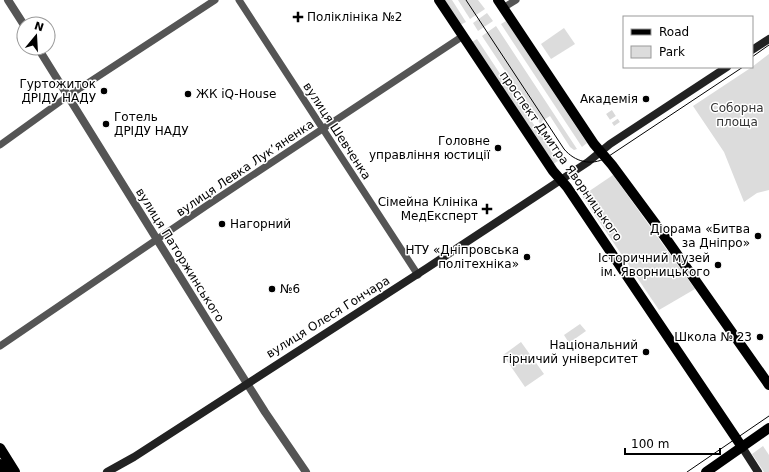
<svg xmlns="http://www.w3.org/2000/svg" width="769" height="472" font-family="'DejaVu Sans',sans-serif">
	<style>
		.green { fill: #dcdcdc }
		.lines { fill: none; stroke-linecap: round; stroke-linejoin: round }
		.minor-tunnel { stroke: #d9d9d9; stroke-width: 7; stroke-dasharray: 7 3.5; stroke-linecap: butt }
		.minor { stroke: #555; stroke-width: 7 }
		.tertiary { stroke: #555; stroke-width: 8 }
		.secondary { stroke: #222; stroke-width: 8 }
		.primary { stroke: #000; stroke-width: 10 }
		.tram { stroke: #000; stroke-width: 1 }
		.poi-dot { fill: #000; stroke: #fff; stroke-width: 1.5 }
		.labels { text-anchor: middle; stroke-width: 3; stroke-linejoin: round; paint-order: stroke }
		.poi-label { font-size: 12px; fill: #000; stroke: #fff; text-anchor: end }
		.park-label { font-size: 12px; fill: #333; stroke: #fff }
		.street-label { font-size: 12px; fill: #000; stroke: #fff }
	</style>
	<rect width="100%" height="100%" fill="#fff"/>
	<g class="green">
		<path d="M444 0H452L466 22 460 25Z"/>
		<path d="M458 0H478L485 9 470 19Z"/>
		<path d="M487 13 493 21 478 31 473 23Z"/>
		<path d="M506 21 587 143 582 147 501 24Z"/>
		<path d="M496 26 577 149 574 150 570 147 550 116 542 121 547 130 545 131 482 36Z"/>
		<path d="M564 28 575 44 551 59 541 44Z"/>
		<path d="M477 39 558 161 553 164 472 42Z"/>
		<path d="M769 54V190L757 193 744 202 724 152 693 106 752 67Z"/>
		<path d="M613 175 695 289 659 310 582 196Z"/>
		<path d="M580 324 586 331 569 343 564 335Z"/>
		<path d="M521 342 544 374 525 387 503 355Z"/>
		<path d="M763 446 769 455V472H764L752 454Z"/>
	</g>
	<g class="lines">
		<path class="minor-tunnel" d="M609 112 617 124"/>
		<g class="minor">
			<path d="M239 0 418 275"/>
			<path d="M503 8 516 0"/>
			<path d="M0 145 68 96 215 0"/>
			<path d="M0 346 206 206 463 36"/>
		</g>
		<g class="tertiary">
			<path d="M8 0 24 25"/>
			<path d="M38 48 212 328 265 412 306 472"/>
		</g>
		<g class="secondary">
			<path d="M752 50 769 39"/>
			<path d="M742 447 758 472"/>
			<path d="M107 472 134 457 427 268 588 162 610 144 727 67"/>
		</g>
		<g class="primary">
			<path d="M439 0 553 171 567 187 742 447"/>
			<path d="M498 0 594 144 612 165 660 230 769 385"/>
			<path d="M0 448 15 472"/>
			<path d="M0 464 5 472"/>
			<path d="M706 472 769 428"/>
		</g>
		<g class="tram">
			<path d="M466 0 564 149C575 162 591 166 606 158L743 67"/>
			<path d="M752 57 769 45"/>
			<path d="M0 453 12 472"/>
			<path d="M687 472 769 416"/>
		</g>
	</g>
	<g class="poi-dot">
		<path d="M296 11h4v4h4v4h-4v4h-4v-4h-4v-4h4z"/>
		<circle cx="104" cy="91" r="4"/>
		<circle cx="188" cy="94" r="4"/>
		<circle cx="646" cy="99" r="4"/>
		<circle cx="106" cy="124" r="4"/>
		<circle cx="498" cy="148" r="4"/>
		<path d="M485 203h4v4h4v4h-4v4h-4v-4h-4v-4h4z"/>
		<circle cx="222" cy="224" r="4"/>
		<circle cx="758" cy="236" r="4"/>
		<circle cx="527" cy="257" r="4"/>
		<circle cx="718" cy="265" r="4"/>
		<circle cx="272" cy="289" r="4"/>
		<circle cx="760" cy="337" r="4"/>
		<circle cx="646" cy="352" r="4"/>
	</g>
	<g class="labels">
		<g class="poi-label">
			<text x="307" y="21" text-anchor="start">Поліклініка №2</text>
			<text x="96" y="88">Гуртожиток<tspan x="96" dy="14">ДРІДУ НАДУ</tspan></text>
			<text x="196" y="98" text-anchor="start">ЖК iQ-House</text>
			<text x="638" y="103">Академія</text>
			<text x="114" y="121" text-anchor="start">Готель<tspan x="114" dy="14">ДРІДУ НАДУ</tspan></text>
			<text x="490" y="145">Головне<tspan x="490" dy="14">управління юстиції</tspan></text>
			<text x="478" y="206">Сімейна Клініка<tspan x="478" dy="14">МедЕксперт</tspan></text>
			<text x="230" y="228" text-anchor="start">Нагорний</text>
			<text x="750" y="233">Діорама «Битва<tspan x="750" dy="14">за Дніпро»</tspan></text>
			<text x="519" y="254">НТУ «Дніпровська<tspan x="519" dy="14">політехніка»</tspan></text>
			<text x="710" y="262">Історичний музей<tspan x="710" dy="14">ім. Яворницького</tspan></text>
			<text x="280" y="293" text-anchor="start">№6</text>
			<text x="752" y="341">Школа № 23</text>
			<text x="638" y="349">Національний<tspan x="638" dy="14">гірничий університет</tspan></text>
		</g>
		<g class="park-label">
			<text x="737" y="112">Соборна<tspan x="737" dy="14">площа</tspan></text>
		</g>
		<g class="street-label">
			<text transform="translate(337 131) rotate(57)" y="4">вулиця Шевченка</text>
			<text transform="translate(561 156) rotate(55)" y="4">проспект Дмитра Яворницького</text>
			<text transform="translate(245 168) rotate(-34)" y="4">вулиця Левка Лукʼяненка</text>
			<text transform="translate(180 255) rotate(58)" y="4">вулиця Паторжинського</text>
			<text transform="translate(328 317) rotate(-32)" y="4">вулиця Олеся Гончара</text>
		</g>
	</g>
	<rect x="623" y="16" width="130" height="52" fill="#ffffff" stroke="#999999"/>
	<rect x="631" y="29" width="20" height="6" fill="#000000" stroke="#999999"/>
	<text x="659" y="36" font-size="12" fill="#000000">Road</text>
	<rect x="631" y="46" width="20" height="12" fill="#dcdcdc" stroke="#999999"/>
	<text x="659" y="56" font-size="12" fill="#000000">Park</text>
	<g transform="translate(36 36) rotate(18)"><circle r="19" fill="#ffffff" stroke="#999999"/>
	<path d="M0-3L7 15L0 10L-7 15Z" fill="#000000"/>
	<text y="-6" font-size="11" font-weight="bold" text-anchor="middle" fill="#000000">N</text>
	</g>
	<path d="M625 448v6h95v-6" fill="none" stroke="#000000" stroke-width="2"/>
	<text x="631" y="448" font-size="12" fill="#000000" stroke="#ffffff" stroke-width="3" paint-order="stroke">100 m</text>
</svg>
